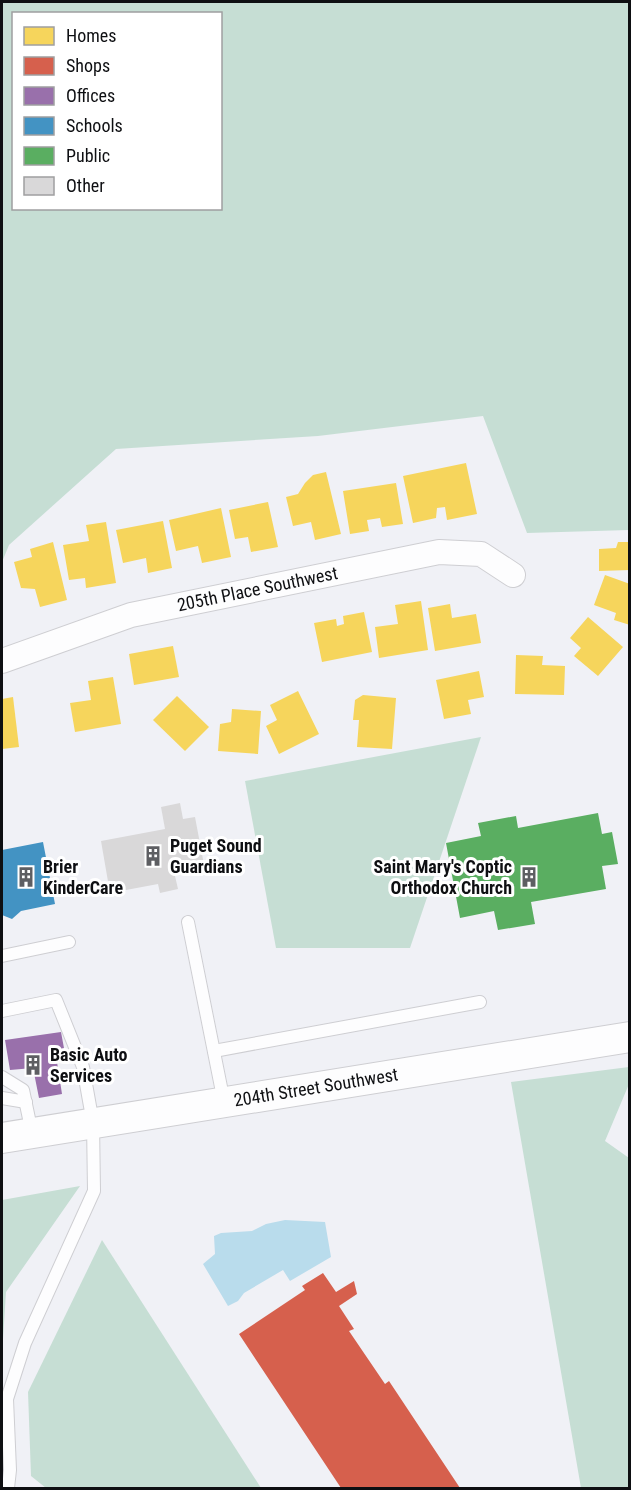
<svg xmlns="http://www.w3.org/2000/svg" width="631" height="1490" font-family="'Roboto Condensed',sans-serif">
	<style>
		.green { fill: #c6ded4; fill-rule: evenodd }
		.water { fill: #b9dcec }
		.homes { fill: #f6d55c }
		.shops { fill: #d6604d }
		.offices { fill: #9970ab }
		.schools { fill: #4393c3 }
		.public { fill: #5aae61 }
		.building { fill: #d9d8d9 }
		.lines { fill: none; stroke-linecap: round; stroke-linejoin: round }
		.service-casing { stroke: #ceced2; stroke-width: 14 }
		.minor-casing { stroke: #ceced2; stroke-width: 26 }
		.tertiary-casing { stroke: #ceced2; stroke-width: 32 }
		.service { stroke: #fdfdfe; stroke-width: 12 }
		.minor { stroke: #fdfdfe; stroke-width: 24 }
		.tertiary { stroke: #fdfdfe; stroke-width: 30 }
		.labels { text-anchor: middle; stroke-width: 6; stroke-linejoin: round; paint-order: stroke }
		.street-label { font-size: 18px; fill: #0e0f12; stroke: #fff }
		.poi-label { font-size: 18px; font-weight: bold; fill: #0e0f12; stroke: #fff; text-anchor: start }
	</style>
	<rect width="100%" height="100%" fill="#f0f1f6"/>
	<g class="green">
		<path d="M2 2H629V530L527 533 483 416 318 436 116 449 9 545 2 562ZM14 14H220V208H14Z"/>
		<path d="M481 737 410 948H276L245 781Z"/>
		<path d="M629 1067V1084L605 1141 629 1158V1488H581L511 1082Z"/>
		<path d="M80 1186 6 1292 2 1355V1200Z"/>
		<path d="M102 1240 261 1488H46L31 1476 28 1392Z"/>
	</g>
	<path class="water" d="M285 1220 325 1222 331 1257 290 1281 283 1270 244 1293 238 1301 228 1306 203 1264 215 1254 214 1236 221 1233 252 1231 266 1224Z"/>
	<g class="homes">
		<path d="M466 463 477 514 447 520 445 507 437 508 436 518 413 523 403 476Z"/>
		<path d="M326 472 341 534 315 540 311 522 293 526 286 497 298 494 305 483 313 475Z"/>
		<path d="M396 483 403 524 382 527 380 518 367 520 369 531 350 534 343 491Z"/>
		<path d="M268 502 278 547 251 552 248 537 235 539 229 510Z"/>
		<path d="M221 508 231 557 202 563 198 546 176 551 169 520Z"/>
		<path d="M163 521 172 568 148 573 146 558 123 563 116 530Z"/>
		<path d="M106 522 116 583 86 588 85 578 69 580 63 545 89 541 86 525Z"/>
		<path d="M53 542 67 600 40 607 35 589 21 588 14 562 32 557 30 549Z"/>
		<path d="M618 542H630V570L599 571V549L616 548Z"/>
		<path d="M605 575 630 584V625L614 620 616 613 594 605Z"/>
		<path d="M421 601 428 650 379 658 375 627 398 624 395 605Z"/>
		<path d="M450 604 452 618 476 614 481 643 435 651 428 608Z"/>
		<path d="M364 612 372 652 322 662 314 623 336 619 337 626 344 624 343 616Z"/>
		<path d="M588 617 623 647 598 676 574 656 581 648 570 638Z"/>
		<path d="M173 646 179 677 134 685 129 654Z"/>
		<path d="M516 655 543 656 542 665 565 666 564 695 515 694Z"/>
		<path d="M479 671 484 697 468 700 471 714 444 719 436 680Z"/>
		<path d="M113 677 121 724 75 732 70 703 91 700 88 681Z"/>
		<path d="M298 691 319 734 279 754 266 726 277 720 270 705Z"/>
		<path d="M363 695 396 698 392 749 357 747 359 720H353L355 700Z"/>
		<path d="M177 696 209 727 185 751 153 720Z"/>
		<path d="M13 697 19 747 2 749V699Z"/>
		<path d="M232 709 261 711 258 754 218 751 220 724 231 722Z"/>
	</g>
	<path class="shops" d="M323 1273 336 1292 354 1281 357 1294 339 1306 354 1329 349 1331 385 1384 389 1381 460 1488H341L239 1334 305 1290 302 1286Z"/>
	<path class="offices" d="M61 1032 66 1059 57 1062 62 1094 39 1098 33 1068 10 1070 5 1040Z"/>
	<path class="schools" d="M43 842 55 904 21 911 12 919 2 915V850Z"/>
	<path class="public" d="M598 813 602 834 612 832 618 864 602 866 606 889 531 902 535 924 498 930 494 911 460 918 446 843 481 836 478 823 516 816 518 828Z"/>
	<path class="building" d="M180 803 183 819 195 817 205 870 175 876 178 889 160 893 158 884 110 893 101 841 165 829 161 807Z"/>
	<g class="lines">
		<g class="service-casing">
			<g id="service">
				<path d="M188 922 224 1102"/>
				<path d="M2 956 69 942"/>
				<path d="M2 1011 56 1000 83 1067 93 1123 94 1191 25 1343 7 1399 10 1470 8 1488"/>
				<path d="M214 1051 480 1002"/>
				<path d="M2 1077 23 1090 32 1133"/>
				<path d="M2 1098 26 1102"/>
			</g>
		</g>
		<g class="minor-casing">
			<g id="minor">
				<path id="s1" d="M2 661 131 615 439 552 481 554 513 575"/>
			</g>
		</g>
		<g class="tertiary-casing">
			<g id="tertiary">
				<path id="s2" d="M2 1138 630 1037"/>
			</g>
		</g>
		<use href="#service" class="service"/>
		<use href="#minor" class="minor"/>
		<use href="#tertiary" class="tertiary"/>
	</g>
	<defs>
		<g id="building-bare" transform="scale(1.62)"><path d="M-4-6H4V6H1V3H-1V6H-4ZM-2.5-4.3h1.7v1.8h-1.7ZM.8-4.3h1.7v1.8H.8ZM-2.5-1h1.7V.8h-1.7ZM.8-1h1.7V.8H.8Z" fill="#5d5e62" stroke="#fff" stroke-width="2.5" paint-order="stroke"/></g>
	</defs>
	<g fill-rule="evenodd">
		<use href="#building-bare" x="153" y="856"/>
		<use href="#building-bare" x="26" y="877"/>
		<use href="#building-bare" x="529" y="877"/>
		<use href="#building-bare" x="33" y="1065"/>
	</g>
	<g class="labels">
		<g class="street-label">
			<text dy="6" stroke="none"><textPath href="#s1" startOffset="266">205th Place Southwest</textPath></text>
			<text dy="6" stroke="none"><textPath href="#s2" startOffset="318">204th Street Southwest</textPath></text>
		</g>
		<g class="poi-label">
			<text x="170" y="852">Puget Sound<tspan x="170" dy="21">Guardians</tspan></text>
			<text x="43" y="873">Brier<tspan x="43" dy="21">KinderCare</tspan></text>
			<text x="512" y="873" text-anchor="end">Saint Mary's Coptic<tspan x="512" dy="21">Orthodox Church</tspan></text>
			<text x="50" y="1061">Basic Auto<tspan x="50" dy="21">Services</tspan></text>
		</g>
	</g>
	<rect width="631" height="1490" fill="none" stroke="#0e0f12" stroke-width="6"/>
	<rect x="12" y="12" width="210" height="198" fill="#ffffff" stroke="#9f9fa0" stroke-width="1.5"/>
	<rect x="24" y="27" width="30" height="18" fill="#f6d55c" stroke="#9f9fa0" stroke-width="1.5"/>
	<text x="66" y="42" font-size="18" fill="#0e0f12">Homes</text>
	<rect x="24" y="57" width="30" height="18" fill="#d6604d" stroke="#9f9fa0" stroke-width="1.5"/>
	<text x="66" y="72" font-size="18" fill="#0e0f12">Shops</text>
	<rect x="24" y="87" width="30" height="18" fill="#9970ab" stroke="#9f9fa0" stroke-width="1.5"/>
	<text x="66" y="102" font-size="18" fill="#0e0f12">Offices</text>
	<rect x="24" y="117" width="30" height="18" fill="#4393c3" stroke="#9f9fa0" stroke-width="1.5"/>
	<text x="66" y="132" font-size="18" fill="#0e0f12">Schools</text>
	<rect x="24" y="147" width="30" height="18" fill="#5aae61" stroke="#9f9fa0" stroke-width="1.5"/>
	<text x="66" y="162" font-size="18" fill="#0e0f12">Public</text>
	<rect x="24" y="177" width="30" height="18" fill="#d9d8d9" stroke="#9f9fa0" stroke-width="1.5"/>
	<text x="66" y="192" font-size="18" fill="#0e0f12">Other</text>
</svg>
